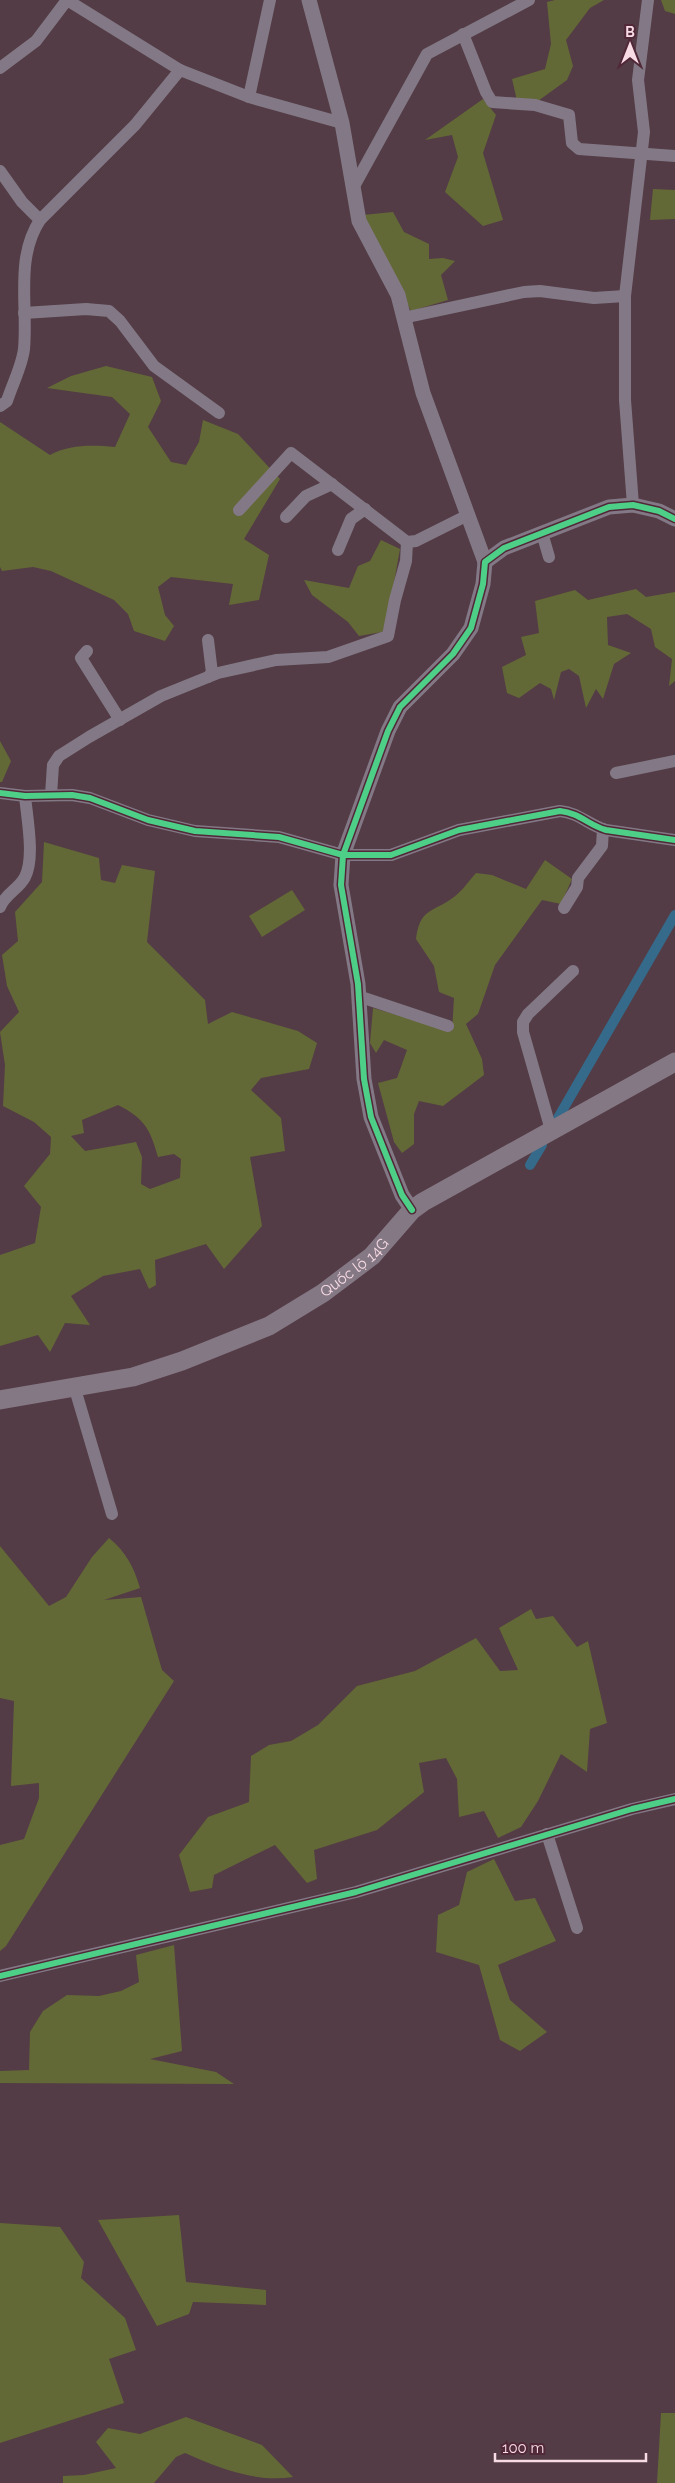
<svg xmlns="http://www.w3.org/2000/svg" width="675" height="2483" font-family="Raleway,sans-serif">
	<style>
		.forest { fill: #636837; fill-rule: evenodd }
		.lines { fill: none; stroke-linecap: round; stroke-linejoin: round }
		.canal { stroke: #366a8a; stroke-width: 10 }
		.minor { stroke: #837986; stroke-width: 12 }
		.tertiary { stroke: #837986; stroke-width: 15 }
		.primary { stroke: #857885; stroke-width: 19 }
		.cycleway-casing { stroke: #512838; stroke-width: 9 }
		.cycleway { stroke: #4dcf88; stroke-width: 6 }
		.labels { text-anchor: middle; stroke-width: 4; stroke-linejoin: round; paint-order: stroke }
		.street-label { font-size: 15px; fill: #f8dce5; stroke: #512838 }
	</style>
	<rect width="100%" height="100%" fill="#533c45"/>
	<g class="forest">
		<path d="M555 0H604L590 8 566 40 573 66 567 80 538 101 518 105 512 79 545 69 551 44 547 2Z"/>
		<path d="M661 0H675V14L665 11Z"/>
		<path d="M483 99 496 115 483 153 503 220 483 226 445 192 458 157 452 135 425 140Z"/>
		<path d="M653 189 675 190V219L650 220Z"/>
		<path d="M393 212 404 232 429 244V259L443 258 455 261 441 275 448 300 411 311 363 215Z"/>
		<path d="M106 366 152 377 161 401 148 427 171 462 186 465 199 442 203 420 238 434 280 479 244 539 269 555 259 600 229 605 233 584 171 577 158 587 165 615 174 626 165 641 134 631 128 614 114 600 51 571 33 567 2 571 0 567V422L50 455C70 444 93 445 115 447L130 414 112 397 47 388 71 376Z"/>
		<path d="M381 540 400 549 386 627 382 632 359 636 348 622 312 595 304 580 349 588 358 566 370 561Z"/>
		<path d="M636 589 646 597 675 592V681L669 686 672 659 655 647 651 629 627 614 607 617 608 645 631 653 614 664 603 699 596 689 586 708 579 676 569 669 561 672 554 700 551 689 540 683 519 698 507 693 502 667 526 655 521 637 539 633 535 601 575 590 588 600Z"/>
		<path d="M0 741 11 761 2 782H0Z"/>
		<path d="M44 842 99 858 101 880 115 883 122 865 155 871 147 942 205 1000 208 1024 232 1012 298 1031 317 1043 309 1069 261 1078 251 1090 281 1118 285 1151 250 1157 262 1226 224 1269 206 1244 155 1260 156 1285 149 1289 140 1269 103 1276 71 1296 90 1325 65 1323 50 1352 38 1335 0 1346V1255L35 1243 41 1207 24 1186 50 1154 51 1137 34 1122 3 1106 5 1065 0 1032 19 1012 7 986 2 955 18 941 15 912 42 882ZM118 1105C145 1119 150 1129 158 1157L174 1154 181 1159 180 1178 150 1189 141 1184 142 1157 136 1142 85 1151 71 1136 84 1133 82 1120Z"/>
		<path d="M545 860 572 879 561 904 542 900 495 965 478 1014 466 1024 482 1059 484 1075 443 1106 419 1101 414 1114V1144L402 1153 394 1142 378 1083 397 1078 407 1050 384 1040 376 1053 370 1043 373 1008 452 1031 454 998 439 992 434 966 416 939C420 908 432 913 454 897 462 891 469 881 476 873L492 875 526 889Z"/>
		<path d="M292 890 305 910 262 937 249 916Z"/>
		<path d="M109 1538C126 1552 134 1567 140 1588L104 1600 141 1597 162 1670 174 1681 6 1946 0 1951V1845L24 1839 39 1798V1783L11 1786 14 1701 0 1698V1546L49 1606 66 1597 92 1557Z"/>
		<path d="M531 1609 536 1619 553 1616 577 1647 588 1641 607 1723 590 1729 587 1772 561 1754 538 1801 521 1827 498 1838 484 1811 459 1817 457 1779 446 1758 419 1763 424 1792 377 1830 314 1850 317 1879 307 1883 275 1845 214 1875 212 1888 190 1892 179 1855 208 1817 249 1802 251 1756 269 1745 291 1741 318 1725 357 1686 415 1671 476 1638 500 1671 518 1670 499 1628Z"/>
		<path d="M494 1859 515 1901 535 1898 556 1941 498 1965 510 2000 547 2032 520 2051 500 2040 479 1965 436 1952 438 1915 459 1905 467 1872Z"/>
		<path d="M174 1945 182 2051 150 2059 216 2072 234 2084 0 2083V2071L29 2070 30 2032 43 2011 67 1995 99 1996 121 1991 139 1982 136 1955Z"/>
		<path d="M179 2215 186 2282 266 2290V2305L193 2302 189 2314 157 2326 98 2220Z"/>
		<path d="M0 2223 60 2227 84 2262 81 2278 125 2318 136 2350 109 2359 124 2403 0 2443Z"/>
		<path d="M661 2413H675V2483H657Z"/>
		<path d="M186 2417 262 2445 293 2477C256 2483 219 2468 185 2453L176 2457 154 2483H63V2476L84 2475 116 2468 96 2442 108 2428 140 2434Z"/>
	</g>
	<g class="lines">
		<g class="canal">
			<path d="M558 1118 675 915"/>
			<path d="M530 1165 542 1145"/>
		</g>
		<g class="minor">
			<path d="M463 34 486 92 492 102 535 105 569 115 572 143 579 149 675 156"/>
			<path d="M0 68 36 41 67 0 180 70 249 97 342 123"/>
			<path d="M249 97 270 0"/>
			<path d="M0 171 22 202 40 220"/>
			<path d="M353 188 427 54 529 0"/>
			<path d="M24 313 86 309 109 311 120 321 154 366 219 413"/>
			<path d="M403 318 524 292 540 291 594 298 625 296"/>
			<path d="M0 406 7 401C12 385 22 366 24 349 28 306 15 258 40 220L135 125 180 70"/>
			<path d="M633 505 625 400V296L644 132 638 80 648 0"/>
			<path d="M239 510 291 453 407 542 416 541 466 516"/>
			<path d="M286 517 306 496 332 484"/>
			<path d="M542 533 549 557"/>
			<path d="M338 550 351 519 365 509"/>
			<path d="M87 651 81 658 120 720"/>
			<path d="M208 677 218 673 276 660 328 657 388 636 395 600 406 561 407 542"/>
			<path d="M616 773 675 761"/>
			<path d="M0 793 25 796 72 795 90 798 148 820 195 831 279 837 343 855H391L459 830 560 811C580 813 588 825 606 830L675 840"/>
			<path d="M51 795 53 765 59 756 89 737 161 696 208 677 212 673 208 640"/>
			<path d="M0 907C5 894 19 889 25 877 35 858 27 818 25 796"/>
			<path d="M564 908 577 887 578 878 602 846 603 829"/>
			<path d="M358 996 448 1026"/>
			<path d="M551 1130 523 1032V1022L528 1014 573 971"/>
			<path d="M75 1389 112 1514"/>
			<path d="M547 1834 577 1928"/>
			<path d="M0 1976 356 1892 632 1809 675 1799"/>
		</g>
		<g class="tertiary">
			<path d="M309 0 342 123 359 221 398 295 423 393 485 562"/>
			<path d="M412 1210 402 1195 371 1117 364 1079 358 984 341 885 343 855 388 731 400 707 453 654 471 628 483 584 485 562 504 548 609 507 633 505 659 511 675 519"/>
		</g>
		<path class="primary" id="s1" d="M0 1400 133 1377 182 1361 269 1326 323 1293 372 1256 412 1210 423 1202 675 1062"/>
		<g class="cycleway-casing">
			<g id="cycleway">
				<path d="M0 793 25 796 72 795 90 798 148 820 195 831 279 837 343 855H391L459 830 560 811C580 813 588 825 606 830L675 840"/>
				<path d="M412 1210 402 1195 371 1117 364 1079 358 984 341 885 343 855 388 731 400 707 453 654 471 628 483 584 485 562 504 548 609 507 633 505 659 511 675 519"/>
				<path d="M0 1976 356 1892 632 1809 675 1799"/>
			</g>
		</g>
		<use href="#cycleway" class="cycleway"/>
	</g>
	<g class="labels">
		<g class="street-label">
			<text dy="5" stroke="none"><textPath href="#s1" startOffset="384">Quốc lộ 14G</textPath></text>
		</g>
	</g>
	<g transform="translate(630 45)" stroke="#512838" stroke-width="4" paint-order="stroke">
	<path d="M0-4L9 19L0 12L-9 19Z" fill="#f8dce5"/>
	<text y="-8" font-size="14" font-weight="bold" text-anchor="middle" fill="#f8dce5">B</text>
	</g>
	<path d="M495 2453v8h151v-8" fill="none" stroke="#f8dce5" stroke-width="2.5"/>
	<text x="502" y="2453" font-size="15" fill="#f8dce5" stroke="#512838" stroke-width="4" paint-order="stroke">100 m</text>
</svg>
